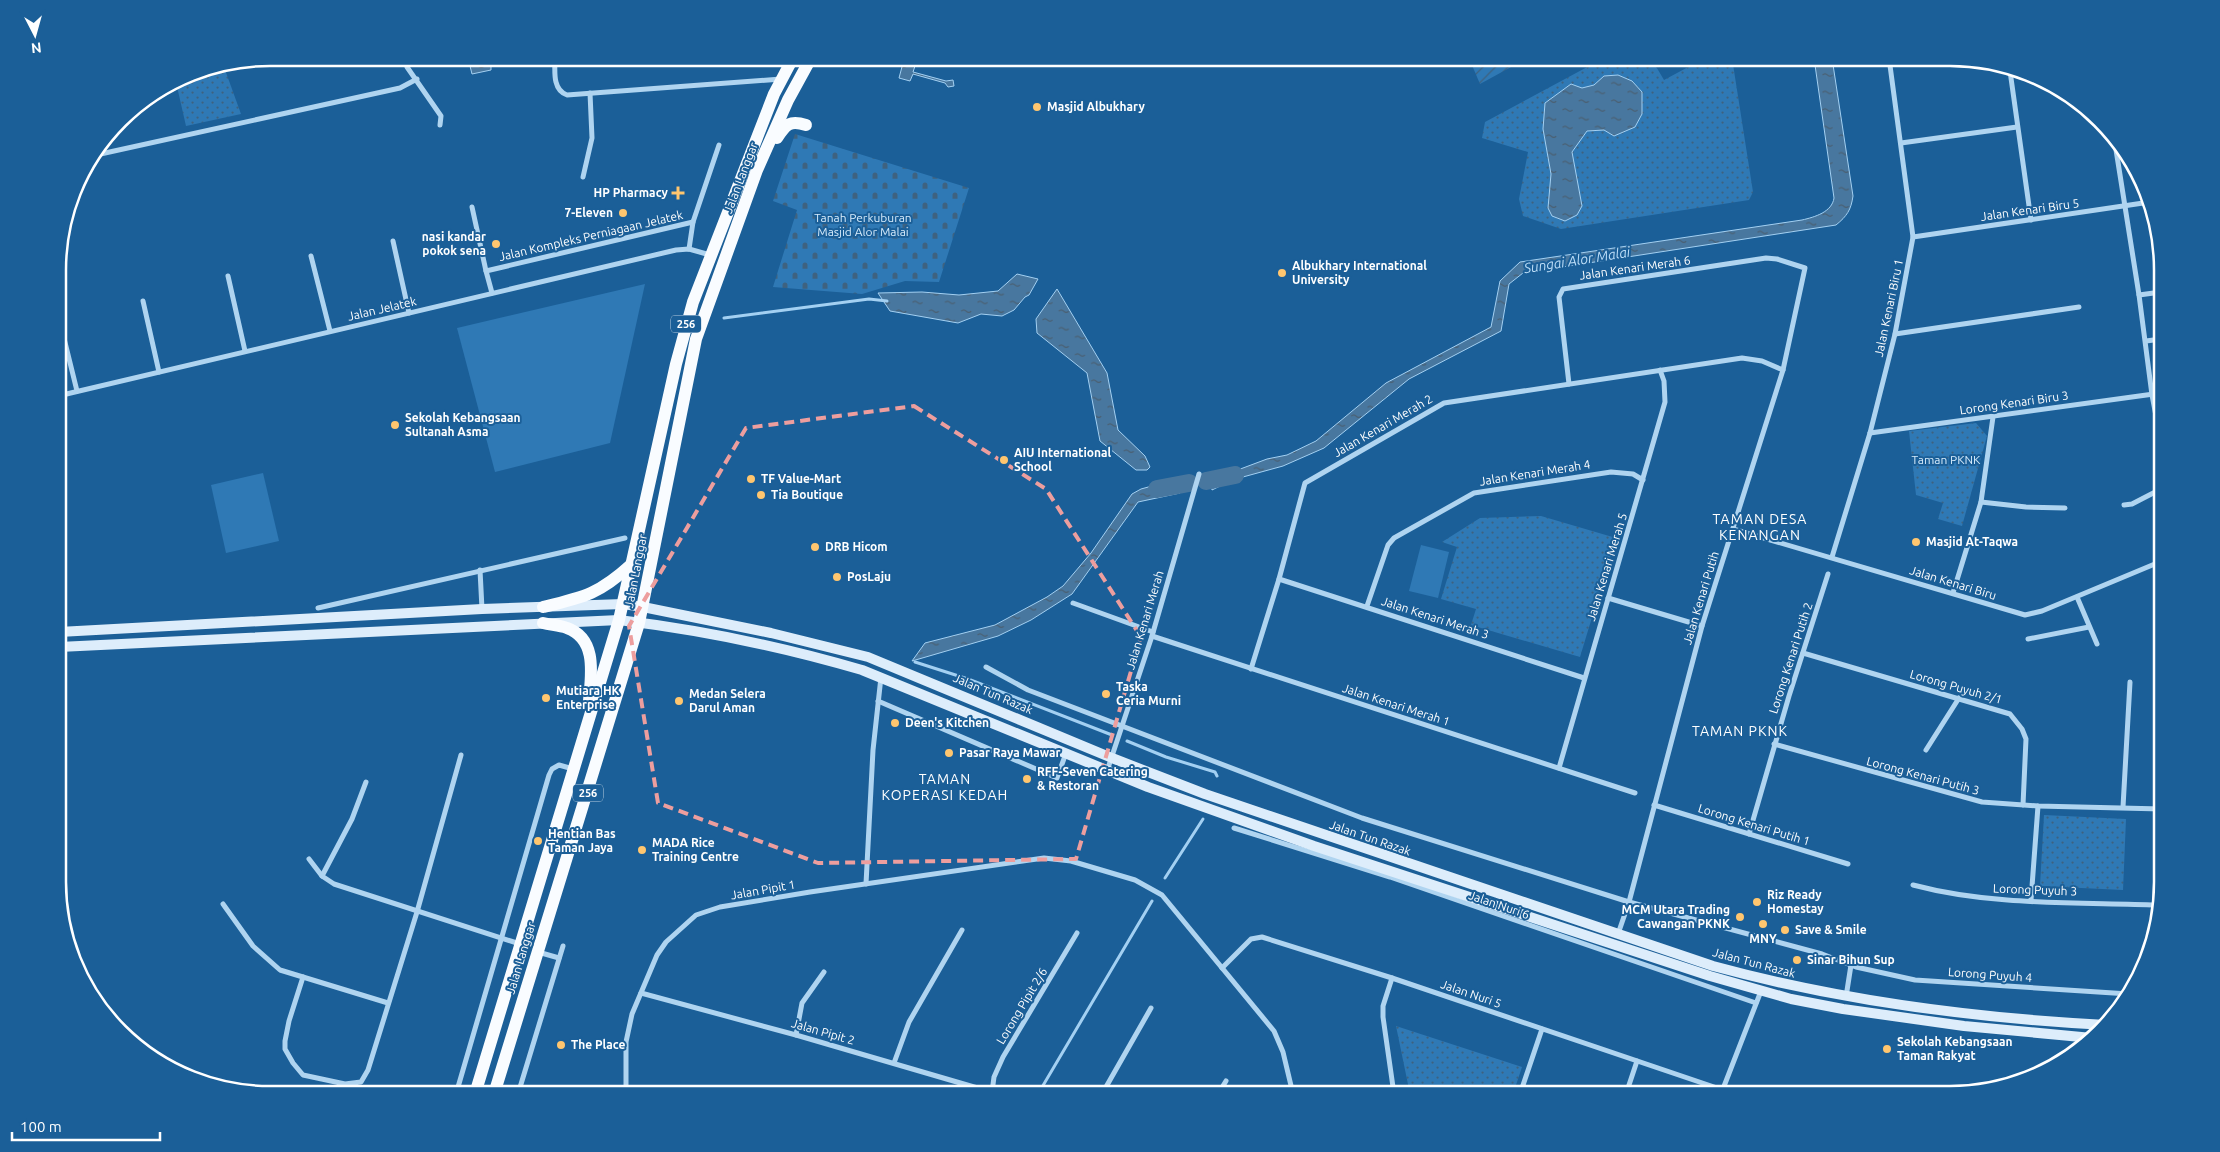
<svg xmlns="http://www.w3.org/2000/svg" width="2220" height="1152" font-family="Ubuntu,sans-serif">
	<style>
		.cemetery { fill: url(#cemetery-stones) }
		.park { fill: url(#park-dots) }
		.garden { fill: url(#garden-furrows) }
		.pitch { fill: #2f79b5 }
		.water { fill: url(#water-ripples); stroke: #a3d0f2 }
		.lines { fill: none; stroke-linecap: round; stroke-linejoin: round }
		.stream { stroke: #a3d0f2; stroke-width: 3 }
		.river { stroke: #48779f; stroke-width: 18 }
		.minor { stroke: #afd4f0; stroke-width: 5 }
		.secondary { stroke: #ddedfb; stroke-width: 10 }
		.primary { stroke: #f9fcff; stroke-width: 12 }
		.marked { fill: none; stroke: #ed9e9e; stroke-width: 4; stroke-dasharray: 10 6; stroke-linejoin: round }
		.poi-dot { fill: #ffc66f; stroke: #1b5f98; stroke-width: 2 }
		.labels { text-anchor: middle; stroke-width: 4; stroke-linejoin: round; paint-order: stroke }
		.shield { fill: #1b5f98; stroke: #bbcfe0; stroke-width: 1 }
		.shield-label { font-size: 11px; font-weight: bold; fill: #fff }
		.poi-label { font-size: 12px; font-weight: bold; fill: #fff; stroke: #1b5f98; text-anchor: start }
		.street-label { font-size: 12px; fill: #fff; stroke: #1b5f98 }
		.park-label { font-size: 12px; fill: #d6ebfb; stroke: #1b5f98 }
		.water-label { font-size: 14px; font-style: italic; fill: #bcddf7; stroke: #1b5f98 }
		.neighbourhood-label { font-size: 14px; letter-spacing: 1px; fill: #fff; stroke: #1b5f98 }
		.rim { fill: none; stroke: #fff; stroke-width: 2.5 }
	</style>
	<defs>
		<pattern id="cemetery-stones" width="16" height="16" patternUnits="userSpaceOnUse" patternTransform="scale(1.25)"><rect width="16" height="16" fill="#2f79b5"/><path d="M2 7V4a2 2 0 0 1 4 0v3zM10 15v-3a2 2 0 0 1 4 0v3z" fill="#3e6280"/></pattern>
		<pattern id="park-dots" width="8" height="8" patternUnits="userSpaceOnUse" patternTransform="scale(1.25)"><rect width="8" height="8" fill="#2f79b5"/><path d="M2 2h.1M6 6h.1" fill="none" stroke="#3e6280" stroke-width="1.8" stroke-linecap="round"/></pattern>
		<pattern id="garden-furrows" width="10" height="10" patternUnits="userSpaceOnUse" patternTransform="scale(1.25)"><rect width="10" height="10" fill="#2f79b5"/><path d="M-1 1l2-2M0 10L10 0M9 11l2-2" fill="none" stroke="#3e6280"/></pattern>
		<pattern id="water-ripples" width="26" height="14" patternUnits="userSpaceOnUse" patternTransform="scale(1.25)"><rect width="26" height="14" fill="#48779f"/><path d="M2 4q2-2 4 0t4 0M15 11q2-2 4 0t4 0" fill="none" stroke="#4a5f71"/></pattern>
	</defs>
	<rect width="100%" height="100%" fill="#1b5f98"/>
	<path class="cemetery" d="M795 134 969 188 939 282 905 281 862 294 773 287 797 210 773 201Z"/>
	<g class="park">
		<path d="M1604 58H1651L1664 80 1705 58H1732L1753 192 1749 200 1561 229 1523 216 1519 199 1528 152 1482 138 1485 122Z"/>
		<path d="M224 67 241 114 186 126 176 82 189 74Z"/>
		<path d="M1976 423 1987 436 1962 526 1938 519 1943 503 1916 495 1909 431Z"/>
		<path d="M1541 516 1616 538 1580 657 1471 625 1476 609 1441 599 1457 547 1442 542 1480 518Z"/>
		<path d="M2044 815 2126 819 2123 890 2040 886Z"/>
		<path d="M1396 1026 1522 1067 1513 1094H1410Z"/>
	</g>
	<path class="garden" d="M1469 58H1520L1522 61 1480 84Z"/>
	<g class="pitch">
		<path d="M645 284 610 443 495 472 457 328Z"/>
		<path d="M263 473 279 541 226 553 211 485Z"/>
		<path d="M1421 545 1449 552 1438 598 1409 591Z"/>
	</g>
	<g class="water">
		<path d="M468 58H491V70L472 74Z"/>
		<path d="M1814 58H1832L1853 196C1851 210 1847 216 1836 225L1523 273 1509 284 1501 331 1409 379 1324 448 1283 466 1232 480 1212 490 1210 476 1227 474 1267 459 1287 455 1316 441 1386 383 1491 327 1500 281 1520 262 1802 220C1815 217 1832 212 1834 198Z"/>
		<path d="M903 63 915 66 913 72 946 81 953 80 954 86 948 87 945 83 913 74 910 81 899 78Z"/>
		<path d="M1618 75 1632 81 1642 92V114L1635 127 1614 136 1604 130 1587 131 1572 152 1582 206 1577 215 1565 221 1552 216 1548 208 1551 174 1543 129 1545 103 1571 84 1582 88 1594 85 1604 76Z"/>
		<path d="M1017 274 1038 279 1029 295 1025 297 1014 310 1002 316 981 314 958 323 890 311 878 293 922 292 959 295 998 291Z"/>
		<path d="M1057 289 1107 373 1118 430 1145 456 1150 467 1147 470H1136L1100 441 1087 373 1037 333 1036 319Z"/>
		<path d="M1181 478 1180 493 1138 502 1072 594 1031 620 998 636 912 661 925 643 995 625 1047 597 1063 586 1091 553 1132 494 1141 489Z"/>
	</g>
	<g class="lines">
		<g class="stream">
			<path d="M724 318 869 299 887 301"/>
			<path d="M915 662 968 679 1112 735"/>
			<path d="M1127 741 1166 757 1215 772 1217 776"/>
			<path d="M1165 878 1203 819"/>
			<path d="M1038 1094 1152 901"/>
		</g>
		<g class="river">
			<path d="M1206 481 1235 475"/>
			<path d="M1157 489 1189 483"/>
		</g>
		<g class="minor">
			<path d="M404 58 407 67 441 116 440 125"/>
			<path d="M555 58C555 70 552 90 567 95L781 79"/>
			<path d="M2010 71 2031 220"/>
			<path d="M2114 137 2139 295 2152 395 2161 442"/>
			<path d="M1901 143 2017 127"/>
			<path d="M96 155 400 88 417 79"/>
			<path d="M583 177 592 138 590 93"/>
			<path d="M472 207 486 271"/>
			<path d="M1913 237 2150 202"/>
			<path d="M393 241 409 313"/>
			<path d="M689 249 693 222 719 145"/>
			<path d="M311 256 330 331"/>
			<path d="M228 276 245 351"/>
			<path d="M492 293 486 271 693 222"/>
			<path d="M2139 295 2161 292"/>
			<path d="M143 301 159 372"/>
			<path d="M59 318 77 391"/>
			<path d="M1895 334 2079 307"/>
			<path d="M2146 341 2161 339"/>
			<path d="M1569 384 1559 297 1563 289 1766 258 1777 259 1805 268 1783 370 1702 626 1629 902 1618 934"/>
			<path d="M58 396 676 250 689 249 710 255"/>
			<path d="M1870 433 2161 393"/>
			<path d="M1981 502 2026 507 2065 508"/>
			<path d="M2124 505 2132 504 2161 489"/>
			<path d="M1733 529 2025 615 2042 611 2162 561"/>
			<path d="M1832 557 1870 433 1895 334 1913 237 1889 58"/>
			<path d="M480 570 482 609"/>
			<path d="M1279 579 1584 678"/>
			<path d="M1953 593 1981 502 1993 417"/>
			<path d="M2077 597 2097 644"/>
			<path d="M1608 598 1702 626"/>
			<path d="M1073 603 1153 632"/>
			<path d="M1367 606 1388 545 1394 538 1474 493 1611 472 1633 474 1643 480"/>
			<path d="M318 608 625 538"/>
			<path d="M1152 636 1635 793"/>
			<path d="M2028 639 2089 627"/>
			<path d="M1803 653 2010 714 2022 729 2026 739 2023 805"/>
			<path d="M986 667 1028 690 1362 818 1629 902 1822 954 1856 967 1915 980 2129 994"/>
			<path d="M1251 669 1279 579 1305 483 1444 403 1742 358 1762 361 1783 370"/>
			<path d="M878 701 1057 778 1066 753"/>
			<path d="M1774 744 1982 802 2038 806 2162 809"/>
			<path d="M1926 750 1959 698"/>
			<path d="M1559 768 1665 402 1664 381 1660 370"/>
			<path d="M1107 771 1152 636 1199 474"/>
			<path d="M366 782 352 819 322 876 334 884 520 944"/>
			<path d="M1654 805 1848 864"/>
			<path d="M2123 807 2130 682"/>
			<path d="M1234 828 1390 877 1756 1003"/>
			<path d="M1749 834 1789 696 1828 574"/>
			<path d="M309 859 322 876"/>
			<path d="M866 884 873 750 881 677"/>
			<path d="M1913 885C1992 906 2076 902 2157 905"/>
			<path d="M2031 900 2038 806"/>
			<path d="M223 904 253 946 280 970 388 1003"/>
			<path d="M538 952 559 958"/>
			<path d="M1222 968 1251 939 1262 937 1392 978 1723 1090"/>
			<path d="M303 977 289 1021 285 1041V1049L293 1063 303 1075 345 1084 361 1082 368 1070 417 912 461 755"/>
			<path d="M1392 978 1383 1006V1017L1394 1094"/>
			<path d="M641 993 796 1035 998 1094"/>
			<path d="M1846 997 1851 965"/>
			<path d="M796 1035 802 1003 824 972"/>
			<path d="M894 1063 909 1022 962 930"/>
			<path d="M992 1092 994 1077 1003 1057 1077 933"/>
			<path d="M456 1094 549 775 552 769 559 765 573 769"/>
			<path d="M518 1094 563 946"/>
			<path d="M626 1094V1042L632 1014 657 955 666 942 696 915 720 907 810 892 1044 858 1071 861 1135 880 1162 895 1274 1031 1283 1052 1293 1094"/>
			<path d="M652 1094H673"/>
			<path d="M1102 1094 1151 1008"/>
			<path d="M1218 1094 1226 1081"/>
			<path d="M1520 1094 1542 1029"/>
			<path d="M1626 1094 1637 1061"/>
			<path d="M1721 1094 1761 991"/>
		</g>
		<g class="secondary">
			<path d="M59 632 482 609 623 604 643 607 771 633 868 657 1112 758 1205 794 1713 966C1842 1001 1973 1018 2106 1025"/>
			<path d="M59 647 619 620C701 630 784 647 862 670L1148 787 1314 846 1710 976 1791 999 1843 1009 1964 1026 2092 1038"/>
		</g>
		<g class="primary">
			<path d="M777 138C786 124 790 120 806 125"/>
			<path d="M543 607C585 597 599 594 632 564"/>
			<path d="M543 623C551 625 560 625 567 628 598 639 591 676 589 701"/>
			<path d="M475 1094 619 620 676 364 693 302 774 94 793 58"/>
			<path d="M494 1094 639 623 696 339 757 170 788 100 811 58"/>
		</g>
	</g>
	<path class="marked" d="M914 406 1046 489 1141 637 1076 859 818 863 658 803 629 626 746 428Z"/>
	<g class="poi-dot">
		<circle cx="1037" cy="107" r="5"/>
		<path d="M675.5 185.5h5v5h5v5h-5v5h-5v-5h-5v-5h5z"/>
		<circle cx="623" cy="213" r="5"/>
		<circle cx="496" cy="244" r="5"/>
		<circle cx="1282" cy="273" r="5"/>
		<circle cx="395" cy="425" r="5"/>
		<circle cx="1004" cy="460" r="5"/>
		<circle cx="751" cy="479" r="5"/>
		<circle cx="761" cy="495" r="5"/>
		<circle cx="1916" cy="542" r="5"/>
		<circle cx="815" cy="547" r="5"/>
		<circle cx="837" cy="577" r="5"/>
		<circle cx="1106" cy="694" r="5"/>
		<circle cx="546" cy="698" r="5"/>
		<circle cx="679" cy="701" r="5"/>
		<circle cx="895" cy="723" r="5"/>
		<circle cx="949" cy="753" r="5"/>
		<circle cx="1027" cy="779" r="5"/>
		<circle cx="538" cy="841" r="5"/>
		<circle cx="642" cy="850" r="5"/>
		<circle cx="1757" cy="902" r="5"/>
		<circle cx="1740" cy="917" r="5"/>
		<circle cx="1763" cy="924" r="5"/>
		<circle cx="1785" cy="930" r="5"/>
		<circle cx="1797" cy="960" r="5"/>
		<circle cx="561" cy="1045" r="5"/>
		<circle cx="1887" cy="1049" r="5"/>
	</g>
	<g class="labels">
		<g class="shield">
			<rect x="671" y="315.5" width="30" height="17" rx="4"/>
			<rect x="573" y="784.5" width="30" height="17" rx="4"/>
		</g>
		<g class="shield-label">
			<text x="686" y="328">256</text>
			<text x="588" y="797">256</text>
		</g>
		<g class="poi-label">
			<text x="1047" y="111">Masjid Albukhary</text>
			<text x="668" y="197" text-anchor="end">HP Pharmacy</text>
			<text x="613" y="217" text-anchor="end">7-Eleven</text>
			<text x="486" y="241" text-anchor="end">nasi kandar<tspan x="486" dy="14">pokok sena</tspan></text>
			<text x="1292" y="270">Albukhary International<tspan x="1292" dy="14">University</tspan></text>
			<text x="405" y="422">Sekolah Kebangsaan<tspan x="405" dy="14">Sultanah Asma</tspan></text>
			<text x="1014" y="457">AIU International<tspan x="1014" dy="14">School</tspan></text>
			<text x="761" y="483">TF Value-Mart</text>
			<text x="771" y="499">Tia Boutique</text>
			<text x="1926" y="546">Masjid At-Taqwa</text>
			<text x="825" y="551">DRB Hicom</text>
			<text x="847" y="581">PosLaju</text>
			<text x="1116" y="691">Taska<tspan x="1116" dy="14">Ceria Murni</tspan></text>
			<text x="556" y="695">Mutiara HK<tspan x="556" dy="14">Enterprise</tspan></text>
			<text x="689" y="698">Medan Selera<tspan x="689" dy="14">Darul Aman</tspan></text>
			<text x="905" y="727">Deen's Kitchen</text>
			<text x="959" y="757">Pasar Raya Mawar</text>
			<text x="1037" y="776">RFF-Seven Catering<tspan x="1037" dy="14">&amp; Restoran</tspan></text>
			<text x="548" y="838">Hentian Bas<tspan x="548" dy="14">Taman Jaya</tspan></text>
			<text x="652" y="847">MADA Rice<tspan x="652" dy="14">Training Centre</tspan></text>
			<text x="1767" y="899">Riz Ready<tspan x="1767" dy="14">Homestay</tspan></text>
			<text x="1730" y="914" text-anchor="end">MCM Utara Trading<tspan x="1730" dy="14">Cawangan PKNK</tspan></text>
			<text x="1795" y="934">Save &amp; Smile</text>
			<text x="1763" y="943" text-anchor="middle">MNY</text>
			<text x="1807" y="964">Sinar Bihun Sup</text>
			<text x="1897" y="1046">Sekolah Kebangsaan<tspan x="1897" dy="14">Taman Rakyat</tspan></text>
			<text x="571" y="1049">The Place</text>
		</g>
		<g class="street-label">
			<text transform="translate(741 178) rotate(-69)" y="4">Jalan Langgar</text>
			<text transform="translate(2030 210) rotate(-8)" y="4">Jalan Kenari Biru 5</text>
			<text transform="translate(591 236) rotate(-13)" y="4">Jalan Kompleks Perniagaan Jelatek</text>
			<text transform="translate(1635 268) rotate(-8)" y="4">Jalan Kenari Merah 6</text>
			<text transform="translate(1889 308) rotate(-78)" y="4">Jalan Kenari Biru 1</text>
			<text transform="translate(382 309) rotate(-13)" y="4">Jalan Jelatek</text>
			<text transform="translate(2014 403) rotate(-8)" y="4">Lorong Kenari Biru 3</text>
			<text transform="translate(1383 426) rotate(-30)" y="4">Jalan Kenari Merah 2</text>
			<text transform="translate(1535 473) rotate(-9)" y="4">Jalan Kenari Merah 4</text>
			<text transform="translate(1607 567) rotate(-73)" y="4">Jalan Kenari Merah 5</text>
			<text transform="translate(636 571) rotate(-79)" y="4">Jalan Langgar</text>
			<text transform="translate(1953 583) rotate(17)" y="4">Jalan Kenari Biru</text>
			<text transform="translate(1701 598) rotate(-73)" y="4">Jalan Kenari Putih</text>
			<text transform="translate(1435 618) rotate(18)" y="4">Jalan Kenari Merah 3</text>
			<text transform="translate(1145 620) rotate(-73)" y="4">Jalan Kenari Merah</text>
			<text transform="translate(1791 658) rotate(-72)" y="4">Lorong Kenari Putih 2</text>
			<text transform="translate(1956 687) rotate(16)" y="4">Lorong Puyuh 2/1</text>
			<text transform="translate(993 694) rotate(23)" y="4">Jalan Tun Razak</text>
			<text transform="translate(1396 705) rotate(18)" y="4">Jalan Kenari Merah 1</text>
			<text transform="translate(1923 776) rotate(15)" y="4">Lorong Kenari Putih 3</text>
			<text transform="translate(1754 825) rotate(17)" y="4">Lorong Kenari Putih 1</text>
			<text transform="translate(1370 838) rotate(19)" y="4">Jalan Tun Razak</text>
			<text transform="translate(763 890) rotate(-10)" y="4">Jalan Pipit 1</text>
			<text transform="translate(2035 890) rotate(2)" y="4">Lorong Puyuh 3</text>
			<text transform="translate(1499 905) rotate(19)" y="4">Jalan Nuri 6</text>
			<text transform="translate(521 958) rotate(-73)" y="4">Jalan Langgar</text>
			<text transform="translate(1754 963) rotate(15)" y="4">Jalan Tun Razak</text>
			<text transform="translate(1990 975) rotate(4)" y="4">Lorong Puyuh 4</text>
			<text transform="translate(1471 994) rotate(19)" y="4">Jalan Nuri 5</text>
			<text transform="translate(1022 1006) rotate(-59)" y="4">Lorong Pipit 2/6</text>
			<text transform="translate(823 1032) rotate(16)" y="4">Jalan Pipit 2</text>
		</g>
		<g class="park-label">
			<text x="863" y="222">Tanah Perkuburan<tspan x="863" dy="14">Masjid Alor Malai</tspan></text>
			<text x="1946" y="464">Taman PKNK</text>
		</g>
		<g class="water-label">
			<text transform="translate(1577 260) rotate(-9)" y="5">Sungai Alor Malai</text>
		</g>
		<g class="neighbourhood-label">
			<text x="1760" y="524">TAMAN DESA<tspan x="1760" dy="16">KENANGAN</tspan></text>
			<text x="1740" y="736">TAMAN PKNK</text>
			<text x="945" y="784">TAMAN<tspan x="945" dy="16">KOPERASI KEDAH</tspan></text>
		</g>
	</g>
	<path d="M0 0H2220V1152H0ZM270 66H1950A204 204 0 0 1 2154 270V882A204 204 0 0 1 1950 1086H270A204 204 0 0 1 66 882V270A204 204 0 0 1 270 66Z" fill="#1b5f98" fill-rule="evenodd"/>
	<path class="rim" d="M270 66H1950A204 204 0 0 1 2154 270V882A204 204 0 0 1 1950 1086H270A204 204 0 0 1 66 882V270A204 204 0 0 1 270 66Z"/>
	<g transform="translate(35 35) rotate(174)" stroke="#1b5f98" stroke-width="4" paint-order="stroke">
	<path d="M0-4L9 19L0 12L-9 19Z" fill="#ffffff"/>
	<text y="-8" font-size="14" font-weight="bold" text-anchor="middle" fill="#ffffff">N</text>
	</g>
	<path d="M12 1132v8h148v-8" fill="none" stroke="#ffffff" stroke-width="2.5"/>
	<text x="20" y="1132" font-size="15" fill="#ffffff" stroke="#1b5f98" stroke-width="4" paint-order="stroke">100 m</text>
</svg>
